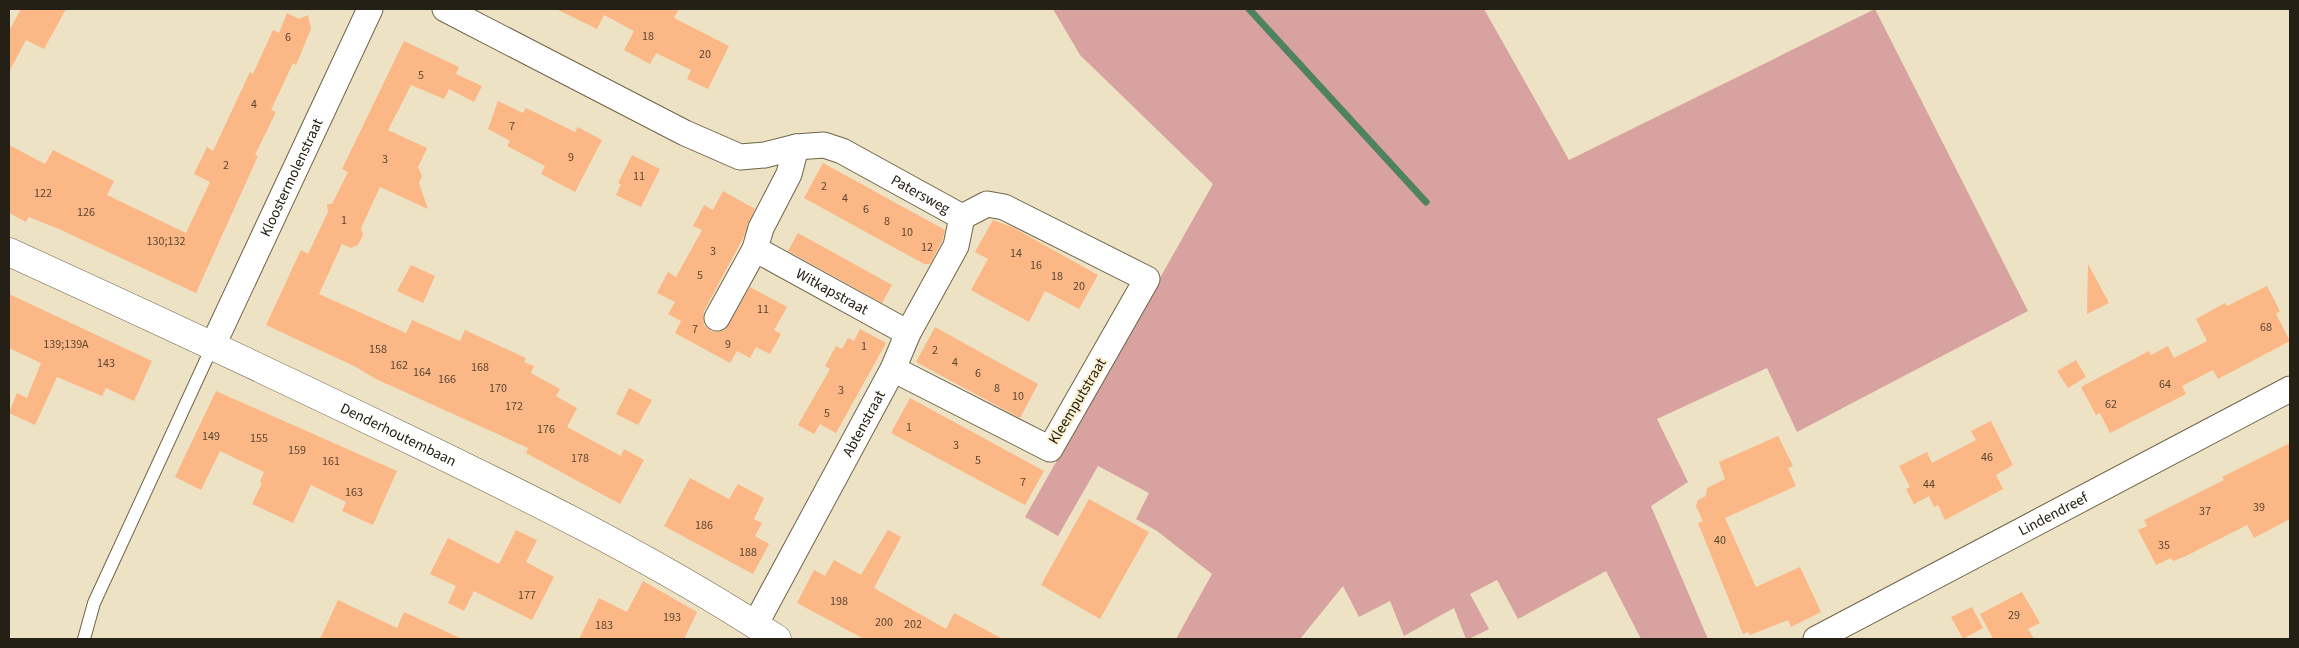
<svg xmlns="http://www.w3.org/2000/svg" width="2299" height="648" font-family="'Source Sans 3',sans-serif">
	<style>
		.green { fill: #d7a29f }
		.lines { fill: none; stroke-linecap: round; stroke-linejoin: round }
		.stream { stroke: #4e8260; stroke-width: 7 }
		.building { fill: #fbb786 }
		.service-casing { stroke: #6f654a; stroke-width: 14 }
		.minor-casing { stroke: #6f654a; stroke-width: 27 }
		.tertiary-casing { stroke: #6f654a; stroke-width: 29 }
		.service { stroke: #fff; stroke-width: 12 }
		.minor { stroke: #fff; stroke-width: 25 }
		.tertiary { stroke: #fff; stroke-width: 28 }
		.labels { text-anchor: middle; stroke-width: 4; stroke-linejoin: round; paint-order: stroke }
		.number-label { font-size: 12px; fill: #5a4631 }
		.street-label { font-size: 15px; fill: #252015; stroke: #fbf0d1 }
	</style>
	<rect width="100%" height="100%" fill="#eee2c4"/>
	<path class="green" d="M1053 9H1484L1569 160 1875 9 2028 311 1797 432 1767 368 1657 419 1688 482 1651 506 1708 639H1641L1606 571 1518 619 1497 580 1470 594 1489 629 1469 639H1466L1454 608 1404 636 1390 601 1359 617 1343 586 1300 639H1176L1212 574 1157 531 1136 519 1149 493 1098 466 1058 536 1025 517 1213 184 1080 55Z"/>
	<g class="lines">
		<path class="stream" d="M1249 9 1426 202"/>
	</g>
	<g class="building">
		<path d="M21 9H66L44 49 26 40 9 72V31Z"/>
		<path d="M556 9H679L674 18 729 46 708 89 687 79 691 70 656 53 650 64 624 50 634 31 604 15 597 29Z"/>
		<path d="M287 13 299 19 308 15 311 29 296 65 293 63 271 110 276 112 255 155 258 156 196 293 59 229 29 217 26 222 9 213V145L45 164 53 150 114 181 107 195 186 233 210 182 194 174 207 147 213 151 250 72 253 74 273 30 279 33Z"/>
		<path d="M404 41 459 67 456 74 482 86 474 102 449 89 444 99 411 85 388 130 427 148 418 167 422 176 419 183 428 209 380 187 361 228 363 235 358 245 351 248 342 244 319 294 406 333 412 320 460 341 465 330 526 358 524 362 534 366 531 373 560 389 556 396 577 408 567 427 621 456 624 449 644 460 620 504 526 453 528 448 376 379 356 367 266 325 301 250 308 254 328 212 327 204H332L348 172 342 169Z"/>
		<path d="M498 101 523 113 526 108 575 132 578 127 602 140 575 192 541 174 545 166 507 146 510 141 488 129Z"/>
		<path d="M632 155 660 169 641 207 616 195 621 184 618 183Z"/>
		<path d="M823 163 945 230 942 241 930 264H924L804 198Z"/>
		<path d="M723 191 755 209 743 238 704 311 703 318 704 325 711 331 718 332 725 330 750 287 787 307 774 330 781 334 770 354 756 347 750 358 737 351 730 363 675 333 681 321 668 314 675 302 657 293 668 272 676 277 702 230 693 226 704 205 713 210Z"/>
		<path d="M993 220 1012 227 1098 275 1079 309 1045 291 1029 322 971 290 988 259 975 252Z"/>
		<path d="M798 233 892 285 882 303 788 251Z"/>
		<path d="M2088 264 2109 303 2087 314Z"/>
		<path d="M411 265 435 276 423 303 397 291Z"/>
		<path d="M2267 286 2280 311 2276 314 2290 341 2218 379 2213 370 2182 386 2186 394 2110 433 2100 413 2096 415 2081 387 2149 351 2151 355 2168 346 2174 358 2207 341 2196 319 2225 303 2227 306Z"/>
		<path d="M9 294 152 361 134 401 106 388 102 396 57 377 35 425 9 413 17 393 27 398 41 363 9 348Z"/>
		<path d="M935 327 1038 384 1020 418 916 362Z"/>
		<path d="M860 329 886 343 836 433 820 424 814 434 798 425 830 369 825 366 836 346 842 349 848 338 854 341Z"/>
		<path d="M2076 360 2086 377 2068 388 2057 371Z"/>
		<path d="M629 388 652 400 638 425 616 414Z"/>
		<path d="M216 391 397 471 373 525 342 511 346 502 311 485 293 523 252 504 262 483 260 482 264 472 220 451 201 490 175 477Z"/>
		<path d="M910 398 1044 471 1025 505 891 433Z"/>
		<path d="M1991 421 2013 465 1996 475 2003 489 1945 520 1938 505 1934 507 1929 496 1914 504 1906 489 1910 487 1899 466 1927 452 1932 463 1976 440 1971 431Z"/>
		<path d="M1778 436 1793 466 1788 468 1796 486 1725 518 1756 587 1800 567 1821 612 1791 627 1788 620 1750 635 1748 632 1743 634 1698 523 1703 521 1696 506 1698 500 1706 496 1707 488 1725 479 1719 462Z"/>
		<path d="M2290 443V519L2254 538 2247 525 2186 556 2173 561 2171 558 2156 565 2138 530 2147 526 2144 520 2224 480 2222 477Z"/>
		<path d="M690 478 729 499 738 484 764 498 754 519 762 523 755 536 769 544 753 574 664 526Z"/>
		<path d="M1089 499 1149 532 1100 619 1041 585Z"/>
		<path d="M516 530 537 540 526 562 554 577 532 620 474 591 464 611 448 603 456 586 430 574 448 538 499 564Z"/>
		<path d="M888 530 901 537 874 588 946 629 954 613 1003 639H864L797 603 814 570 825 576 834 560 861 575Z"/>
		<path d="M643 581 697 612 684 639H579L599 598 627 612Z"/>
		<path d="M2022 592 2040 623 2028 629 2034 639H1993L1980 614Z"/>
		<path d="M338 600 397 628 404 612 462 639H320Z"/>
		<path d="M1972 607 1983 628 1963 639 1951 617Z"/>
	</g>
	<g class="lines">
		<g class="service-casing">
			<path id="service" d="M84 639 94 603 213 345"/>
		</g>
		<g class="minor-casing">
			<g id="minor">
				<path id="s1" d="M445 9 685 133 740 157 765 155 796 147 824 145 842 151 962 217 987 204 1004 207 1147 279 1050 449 893 369"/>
				<path id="s2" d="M755 249 908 333"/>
				<path d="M717 318 755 249 761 228 789 174 796 147"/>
				<path id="s3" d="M213 345 370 9"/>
				<path id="s4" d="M755 625 893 369 908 333 956 246 962 217"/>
				<path id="s5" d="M1816 639 2290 389"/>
			</g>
		</g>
		<g class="tertiary-casing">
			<g id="tertiary">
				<path id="s6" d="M9 252C143 313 276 375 408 439 534 500 660 562 777 639"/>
			</g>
		</g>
		<use href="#service" class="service"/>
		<use href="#minor" class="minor"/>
		<use href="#tertiary" class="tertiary"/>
	</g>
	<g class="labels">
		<g class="number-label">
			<text x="648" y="40">18</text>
			<text x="288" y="41">6</text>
			<text x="705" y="58">20</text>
			<text x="421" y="79">5</text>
			<text x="254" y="108">4</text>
			<text x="512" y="130">7</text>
			<text x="571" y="161">9</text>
			<text x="385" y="163">3</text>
			<text x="226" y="169">2</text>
			<text x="639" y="180">11</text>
			<text x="824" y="190">2</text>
			<text x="43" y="197">122</text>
			<text x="845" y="202">4</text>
			<text x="866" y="213">6</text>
			<text x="86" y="216">126</text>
			<text x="344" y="224">1</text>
			<text x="887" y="225">8</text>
			<text x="907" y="236">10</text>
			<text x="166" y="245">130;132</text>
			<text x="927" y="251">12</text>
			<text x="713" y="255">3</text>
			<text x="1016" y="257">14</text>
			<text x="1036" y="269">16</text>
			<text x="700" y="279">5</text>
			<text x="1057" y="280">18</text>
			<text x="1079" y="290">20</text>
			<text x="763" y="313">11</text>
			<text x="2266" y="331">68</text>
			<text x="695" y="333">7</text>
			<text x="66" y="348">139;139A</text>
			<text x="728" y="348">9</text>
			<text x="864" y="350">1</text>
			<text x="378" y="353">158</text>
			<text x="935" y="354">2</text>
			<text x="955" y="366">4</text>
			<text x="106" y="367">143</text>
			<text x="399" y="369">162</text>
			<text x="480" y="371">168</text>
			<text x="422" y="376">164</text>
			<text x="978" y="377">6</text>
			<text x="447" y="383">166</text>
			<text x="2165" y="388">64</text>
			<text x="498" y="392">170</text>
			<text x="997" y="392">8</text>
			<text x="841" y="394">3</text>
			<text x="1018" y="400">10</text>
			<text x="2111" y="408">62</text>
			<text x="514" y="410">172</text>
			<text x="827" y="417">5</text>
			<text x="909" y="431">1</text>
			<text x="546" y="433">176</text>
			<text x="211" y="440">149</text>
			<text x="259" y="442">155</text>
			<text x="956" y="449">3</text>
			<text x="297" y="454">159</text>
			<text x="1987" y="461">46</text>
			<text x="580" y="462">178</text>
			<text x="978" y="464">5</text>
			<text x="331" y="465">161</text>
			<text x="1023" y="486">7</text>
			<text x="1929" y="488">44</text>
			<text x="354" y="496">163</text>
			<text x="2259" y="511">39</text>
			<text x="2205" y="515">37</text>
			<text x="704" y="529">186</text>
			<text x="1720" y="544">40</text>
			<text x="2164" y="549">35</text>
			<text x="748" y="556">188</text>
			<text x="527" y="599">177</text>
			<text x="839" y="605">198</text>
			<text x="2014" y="619">29</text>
			<text x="672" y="621">193</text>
			<text x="884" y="626">200</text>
			<text x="913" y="628">202</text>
			<text x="604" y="629">183</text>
		</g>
		<g class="street-label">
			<text dy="5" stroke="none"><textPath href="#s3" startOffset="185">Kloostermolenstraat</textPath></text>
			<text dy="5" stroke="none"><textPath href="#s1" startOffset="524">Patersweg</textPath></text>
			<text dy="5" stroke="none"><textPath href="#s2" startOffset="88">Witkapstraat</textPath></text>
			<text transform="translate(1077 401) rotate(-59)" y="5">Kleemputstraat</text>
			<text dy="5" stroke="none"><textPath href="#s4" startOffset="229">Abtenstraat</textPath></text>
			<text dy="5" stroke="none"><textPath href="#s6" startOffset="430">Denderhoutembaan</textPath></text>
			<text dy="5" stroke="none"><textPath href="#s5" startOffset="268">Lindendreef</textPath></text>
		</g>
	</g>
	<rect width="2299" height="648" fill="none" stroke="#252015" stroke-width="20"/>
</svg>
